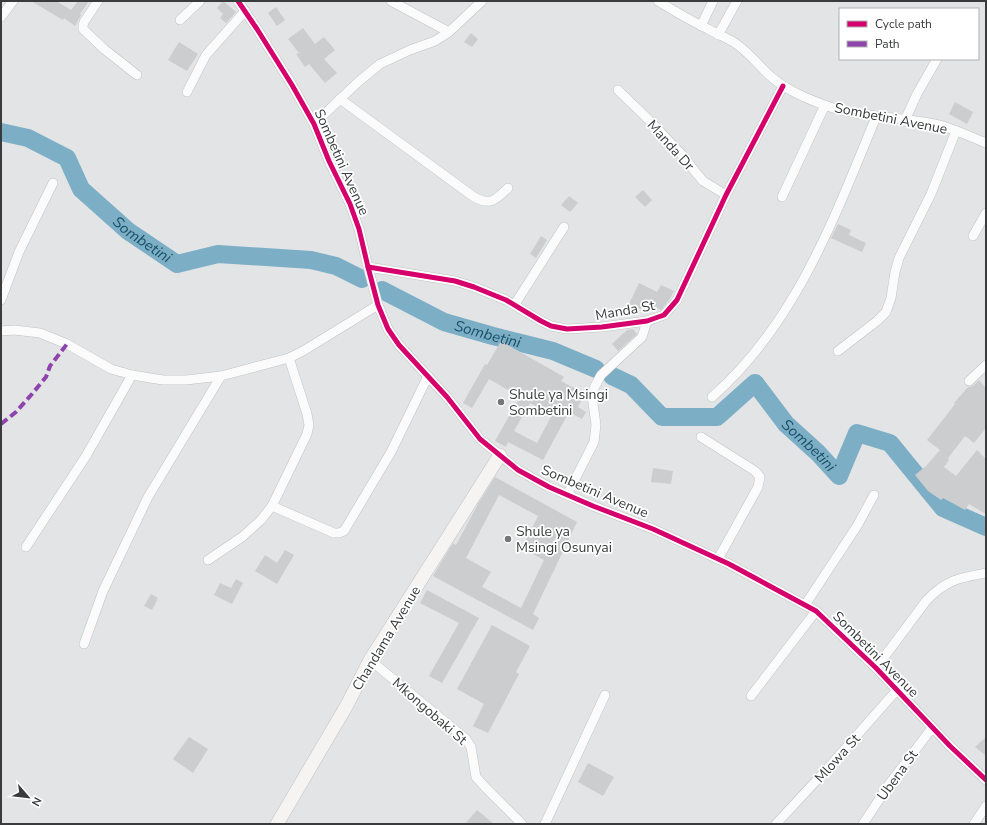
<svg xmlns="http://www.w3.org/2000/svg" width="987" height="825" font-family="'Nunito Sans',sans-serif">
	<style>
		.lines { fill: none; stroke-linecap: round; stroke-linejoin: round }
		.river { stroke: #7caec6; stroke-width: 18 }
		.building { fill: #cbcdcf; fill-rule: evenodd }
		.street-casing { stroke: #c0c2c3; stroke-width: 10 }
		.secondary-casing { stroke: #c0c2c3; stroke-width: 14 }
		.street { stroke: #fbfbfb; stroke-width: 9 }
		.secondary { stroke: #f6f4f3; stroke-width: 13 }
		.quiet { stroke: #8e44ad; stroke-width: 4; stroke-dasharray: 8 4; stroke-linecap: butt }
		.cycleway-casing { stroke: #fff; stroke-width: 8 }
		.cycleway { stroke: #d6006c; stroke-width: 5 }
		.poi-dot { fill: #747678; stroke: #fff; stroke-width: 1.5 }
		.labels { text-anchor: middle; stroke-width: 3.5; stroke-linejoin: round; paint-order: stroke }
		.street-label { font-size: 14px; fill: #393b3c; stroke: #fff }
		.poi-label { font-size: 14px; fill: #393b3c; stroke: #fff; text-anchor: start }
		.water-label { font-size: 15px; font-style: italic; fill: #174f68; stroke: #fff }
	</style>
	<rect width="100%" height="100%" fill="#e2e4e6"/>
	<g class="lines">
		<g class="river">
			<path id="s1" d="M1 132 28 138 67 158 81 189 128 231 177 264 218 254 311 260 336 266 362 279"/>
			<path id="s2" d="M382 290 444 322 493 336 553 351 596 369"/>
			<path id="s3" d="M612 376 631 385 662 417H717L755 383 786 424 818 453 839 476 857 433 890 443 943 508 986 527"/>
		</g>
	</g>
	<g class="building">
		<path d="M31 1H56L71 10 78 1H89L80 14 81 15 75 26 64 18 63 20Z"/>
		<path d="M223 1 236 12 226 23 220 18 223 14 217 8Z"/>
		<path d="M276 7 285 20 277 26 268 13Z"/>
		<path d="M303 28 315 44 324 37 335 50 324 59 337 73 325 83 309 64 305 67 296 54 299 53 288 39Z"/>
		<path d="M471 33 478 39 472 47 464 42Z"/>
		<path d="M179 42 198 54 187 71 168 60Z"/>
		<path d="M955 102 973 112 967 124 949 114Z"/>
		<path d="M643 190 652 200 645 207 635 197Z"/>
		<path d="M569 196 578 203 570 212 561 205Z"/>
		<path d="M838 224 851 230 849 235 866 243 862 252 831 238Z"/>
		<path d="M541 236 547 240 536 258 530 254Z"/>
		<path d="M639 283 657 292 661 285 674 291 669 300 661 310 648 303 644 311 629 304Z"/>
		<path d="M633 329 637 334 618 351 612 344 627 330Z"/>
		<path d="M501 341 564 377 561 381 585 394 578 407 586 412 582 419 569 412 543 460 508 442 506 447 495 441 520 397 489 379 472 408 463 403 485 364 487 365ZM530 403 552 415 537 443 514 431Z"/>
		<path d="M979 380 986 388V428L974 443 965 436 948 458 949 460 944 467 956 476 977 450 986 459V514L969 504 965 510 943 498 941 500 928 491 915 475 927 465 940 450 927 440 955 404 954 403 968 387 973 386Z"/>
		<path d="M653 468 673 471 671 484 651 482Z"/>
		<path d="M495 477 577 522 533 614 539 618 533 630 433 576 453 543 456 545 478 504ZM499 495 538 516 522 548 544 560 521 608 482 587 491 572 466 558Z"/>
		<path d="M285 550 294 555 277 584 255 571 265 555 277 563Z"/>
		<path d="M236 579 243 583 232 604 214 595 220 583 231 588Z"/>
		<path d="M427 590 479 618 442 683 429 676 459 623 420 603Z"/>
		<path d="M151 594 158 598 152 610 144 606Z"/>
		<path d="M492 625 530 646 516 672 519 674 488 733 473 726 484 704 457 689Z"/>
		<path d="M189 737 208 749 193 773 173 759Z"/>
		<path d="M986 737V756L975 747Z"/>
		<path d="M588 763 614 777 603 796 578 782Z"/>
		<path d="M477 810 494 824H465Z"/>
	</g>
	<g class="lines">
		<g class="street-casing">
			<g id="street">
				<path d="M98 1 84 22 83 26V29L104 49 137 75"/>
				<path d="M238 1 257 29 292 85 314 124 329 161 350 204 359 229 368 267 378 305 388 329 399 345 447 397 480 439 518 470 549 487 593 506 653 529 729 564 816 611 876 668 950 746 986 780"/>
				<path d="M391 1 449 32"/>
				<path d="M658 1C674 11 691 21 708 29 717 34 727 38 735 43 747 51 756 62 766 72 782 88 803 97 824 105 858 117 893 116 929 123 948 126 967 135 986 143"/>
				<path d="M1 17 13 1"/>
				<path d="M180 20 200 1"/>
				<path d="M701 26 713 1"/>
				<path d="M718 35 737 1"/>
				<path d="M618 90 653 124 685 158 693 169 703 181 726 195"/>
				<path d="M187 92 206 55 245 11"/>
				<path d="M340 99 474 197C490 206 496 200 508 188"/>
				<path d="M905 120 917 94 937 59"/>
				<path d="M314 124 357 83 380 64 410 50 435 41 449 32 482 1"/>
				<path d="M782 197 825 105"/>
				<path d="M973 236 986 213"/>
				<path d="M368 267 455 281 474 287 506 300 541 321 551 326 567 329 602 327 647 321 664 315 677 300 726 195 783 86"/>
				<path d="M1 300 19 252 53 183"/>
				<path d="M515 304 564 227"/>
				<path d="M1 331 14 330 40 333 67 344 111 369 132 375 163 380H186L221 376 289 358 303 351 378 305"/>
				<path d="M838 351 877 321 886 312 891 298 895 272 899 258 931 194 956 131"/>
				<path d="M969 381 986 365"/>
				<path d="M712 397C796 324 835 216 876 117"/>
				<path d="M701 437 755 471 760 477 758 487 718 559"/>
				<path d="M567 495 594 442 596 425 592 396 594 388 601 375 642 337 647 321"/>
				<path d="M272 506 334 533H339L344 531 391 452 428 376"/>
				<path d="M26 547 86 456 132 375"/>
				<path d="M208 560 242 537 261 520 272 506 307 434 309 425 307 414 289 358"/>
				<path d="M805 605 857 526 874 495"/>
				<path d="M84 644 103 591 148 497 221 376"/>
				<path d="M370 660 466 739 471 747 476 777 485 787 522 824"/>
				<path d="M876 668 926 601C946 580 958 578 986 573"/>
				<path d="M751 696 816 611"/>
				<path d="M545 824 605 695"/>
				<path d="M776 824 828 768 896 691"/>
				<path d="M863 824 890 783 932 728"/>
				<path d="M974 824 986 806"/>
			</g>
		</g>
		<g class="secondary-casing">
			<path id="secondary" d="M277 824 347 705 370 660 500 455"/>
		</g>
		<use href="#street" class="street"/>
		<use href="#secondary" class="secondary"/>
		<path class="quiet" d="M1 424 16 412 32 394 46 377 50 366 67 344"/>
		<g class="cycleway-casing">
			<g id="cycleway">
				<path d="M238 1 257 29 292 85 314 124 329 161 350 204 359 229 368 267 378 305 388 329 399 345 447 397 480 439 518 470 549 487 593 506 653 529 729 564 816 611 876 668 950 746 986 780"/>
				<path d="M368 267 455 281 474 287 506 300 541 321 551 326 567 329 602 327 647 321 664 315 677 300 726 195 783 86"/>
			</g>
		</g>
		<use href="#cycleway" class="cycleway"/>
	</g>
	<g class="poi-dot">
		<circle cx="501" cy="402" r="4"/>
		<circle cx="508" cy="539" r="4"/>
	</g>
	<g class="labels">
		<g class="street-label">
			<text transform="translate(891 118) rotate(11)" y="5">Sombetini Avenue</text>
			<text transform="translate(671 145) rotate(48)" y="5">Manda Dr</text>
			<text transform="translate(342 162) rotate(66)" y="5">Sombetini Avenue</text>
			<text transform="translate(625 310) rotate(-10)" y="5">Manda St</text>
			<text transform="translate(595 491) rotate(23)" y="5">Sombetini Avenue</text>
			<text transform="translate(386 638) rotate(-59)" y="5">Chandama Avenue</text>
			<text transform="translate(876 654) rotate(45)" y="5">Sombetini Avenue</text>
			<text transform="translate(430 711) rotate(41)" y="5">Mkongobaki St</text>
			<text transform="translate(837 758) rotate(-48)" y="5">Mlowa St</text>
			<text transform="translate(897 775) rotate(-54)" y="5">Ubena St</text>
		</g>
		<g class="poi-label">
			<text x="509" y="399">Shule ya Msingi<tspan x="509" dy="16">Sombetini</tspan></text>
			<text x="516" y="536">Shule ya<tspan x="516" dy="16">Msingi Osunyai</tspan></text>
		</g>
		<g class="water-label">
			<text dy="5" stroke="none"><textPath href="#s1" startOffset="185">Sombetini</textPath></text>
			<text dy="5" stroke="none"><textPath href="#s2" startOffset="115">Sombetini</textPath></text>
			<text dy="5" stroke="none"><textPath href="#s3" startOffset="254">Sombetini</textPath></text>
		</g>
	</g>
	<rect width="987" height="825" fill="none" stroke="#393b3c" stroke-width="4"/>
	<rect x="839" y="8" width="140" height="52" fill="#ffffff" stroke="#b0b1b1"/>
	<rect x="847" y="21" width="20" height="6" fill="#d6006c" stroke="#b0b1b1"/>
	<text x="875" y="28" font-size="12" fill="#393b3c">Cycle path</text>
	<rect x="847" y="41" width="20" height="6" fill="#8e44ad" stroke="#b0b1b1"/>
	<text x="875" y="48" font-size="12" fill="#393b3c">Path</text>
	<g transform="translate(28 797) rotate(118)" stroke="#ffffff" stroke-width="3" paint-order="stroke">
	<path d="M0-3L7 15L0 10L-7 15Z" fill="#393b3c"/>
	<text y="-6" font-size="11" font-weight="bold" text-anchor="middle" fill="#393b3c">N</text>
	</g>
</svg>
